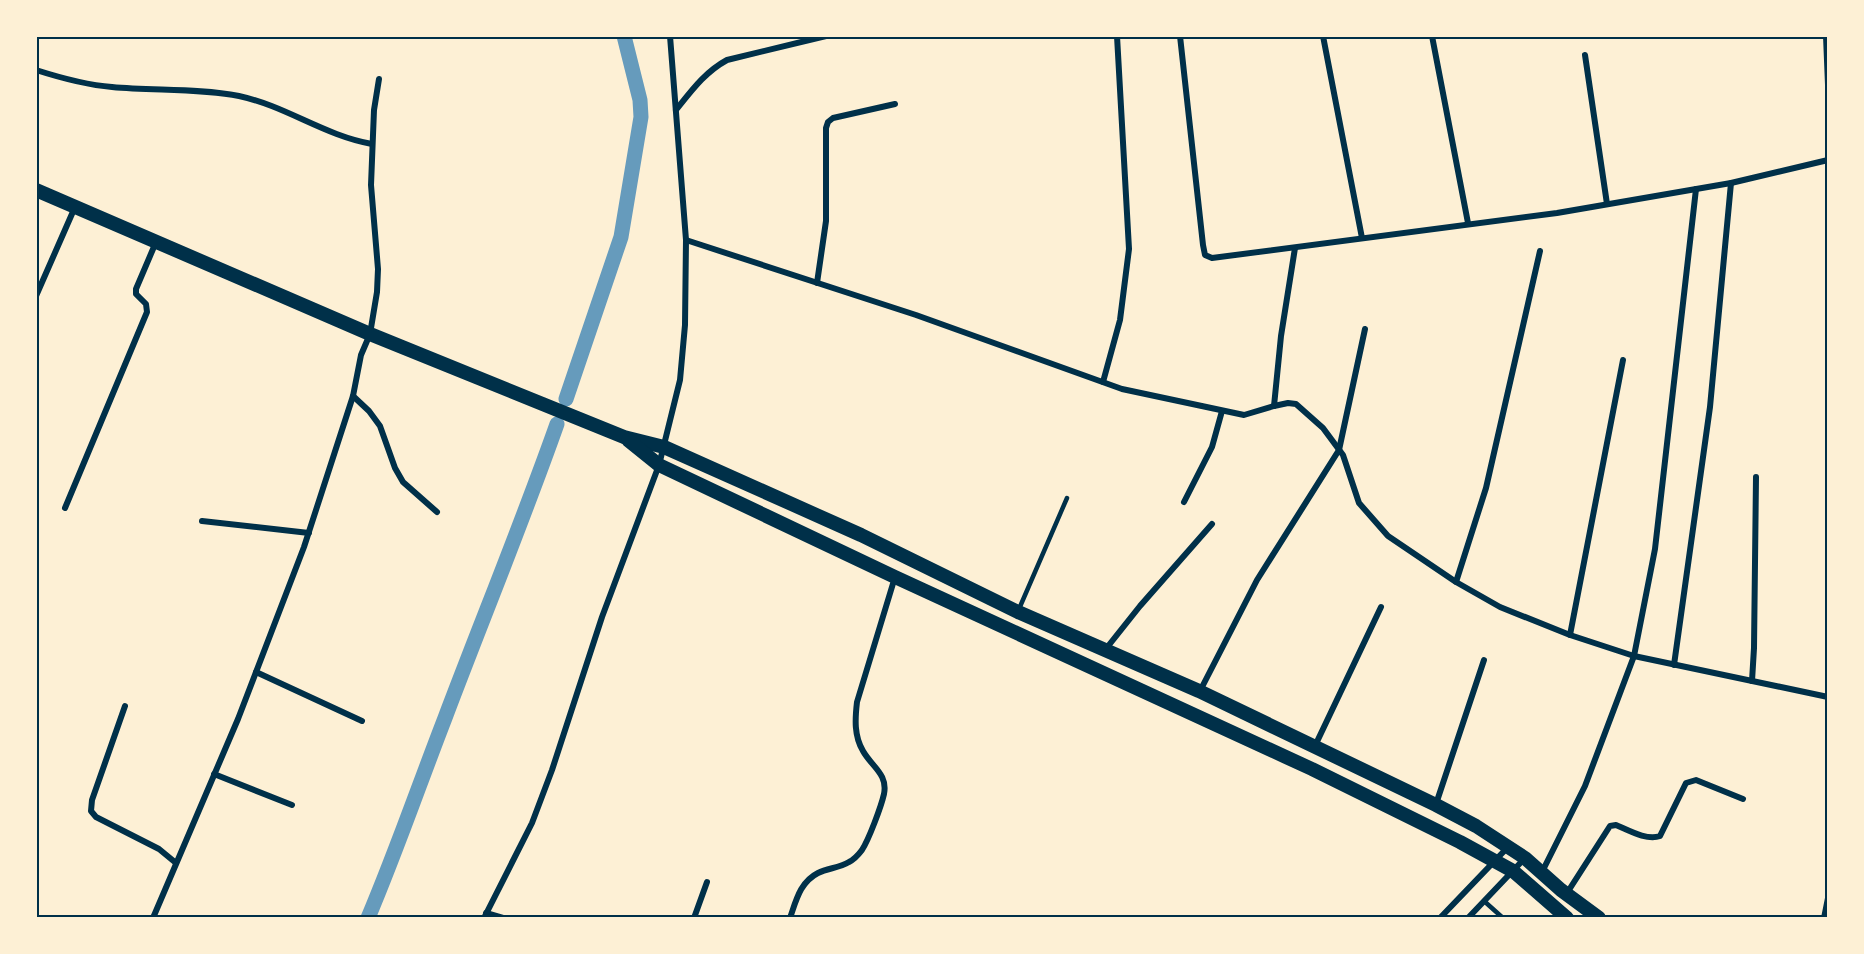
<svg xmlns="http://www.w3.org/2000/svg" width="1864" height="954" font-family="'Source Sans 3',sans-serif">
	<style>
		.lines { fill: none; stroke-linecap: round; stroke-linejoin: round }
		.canal { stroke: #669bbc; stroke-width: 15 }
		.service { stroke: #003049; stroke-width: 4.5 }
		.minor { stroke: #003049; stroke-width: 6 }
		.primary { stroke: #003049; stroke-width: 14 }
		.neatline { fill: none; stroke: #003049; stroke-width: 2 }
	</style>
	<rect width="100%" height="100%" fill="#fdf0d5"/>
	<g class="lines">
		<g class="canal">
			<path d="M566 399 621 237 641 117 640 100 624 36"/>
			<path d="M368 918C396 852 419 785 445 718 482 620 522 523 557 424"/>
		</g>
		<g class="service">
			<path d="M1019 609 1067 498"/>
			<path d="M1484 901 1503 918"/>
		</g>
		<g class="minor">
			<path d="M1180 36 1203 245 1205 255 1212 258 1557 213 1731 183 1828 160"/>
			<path d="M1323 36 1362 238"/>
			<path d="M1432 36 1468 223"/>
			<path d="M1826 36 1828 85"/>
			<path d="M1585 55 1607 204"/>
			<path d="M36 70C61 78 86 85 112 87 154 91 198 88 239 96 286 106 325 136 372 144"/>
			<path d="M676 110C692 90 705 72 727 60L826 36"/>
			<path d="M686 240 916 315 1122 389 1244 415 1274 406 1288 403 1296 404 1323 428 1343 455 1359 503 1388 536 1456 582 1500 607 1570 635 1634 656 1828 697"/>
			<path d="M817 283 826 221V128L828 122 833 118 895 104"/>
			<path d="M36 296 75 207"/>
			<path d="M1103 382 1120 320 1129 249 1117 36"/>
			<path d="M353 396 369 411 380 426 395 468 403 482 437 512"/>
			<path d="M1274 406 1281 336 1295 248"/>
			<path d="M1184 502 1212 447 1222 411"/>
			<path d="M65 508 147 312 146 304 136 294V289L156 242"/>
			<path d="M202 521 309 533"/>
			<path d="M1456 582 1486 488 1540 251"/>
			<path d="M1570 635 1623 360"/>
			<path d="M1105 650 1140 606 1212 524"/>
			<path d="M1674 665 1710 407 1731 183"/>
			<path d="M256 672 362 721"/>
			<path d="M1752 681 1754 648 1756 477"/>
			<path d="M1200 691 1257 580 1339 450 1365 329"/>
			<path d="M125 706 92 800 91 811 96 817 159 849 176 863"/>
			<path d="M1314 748 1381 607"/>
			<path d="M214 774 292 805"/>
			<path d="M1436 804 1484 660"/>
			<path d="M1542 872 1585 786 1634 656 1655 549 1696 189"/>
			<path d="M1567 893 1610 826 1616 825C1628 830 1647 841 1660 836L1686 783 1696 780 1743 799"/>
			<path d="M486 913 503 918"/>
			<path d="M153 918 238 719 304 547 353 396 361 355 370 334 377 292 378 269 371 185 374 110 379 79"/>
			<path d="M484 918 532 823 552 770 602 617 659 465 680 380 685 325 686 240 670 36"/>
			<path d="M694 918 707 882"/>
			<path d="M790 918C796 901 800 882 818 873 828 868 839 868 849 862 853 860 859 854 862 850 869 839 881 807 884 794 888 774 872 767 863 751 854 736 855 719 857 702L895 577"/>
			<path d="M1440 918 1508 847"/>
			<path d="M1468 918 1525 858"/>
			<path d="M1824 918 1828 898"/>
		</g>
		<g class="primary">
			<path d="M36 190 370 334 624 437 664 447 861 535 1018 612 1199 691 1436 805 1476 826 1525 858 1561 890 1599 918"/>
			<path d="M628 440 659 465 895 577 1312 769 1460 842 1513 871 1567 918"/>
		</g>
	</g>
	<rect width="1864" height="954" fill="none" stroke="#fdf0d5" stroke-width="75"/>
	<rect x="38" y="38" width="1788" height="878" class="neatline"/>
</svg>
